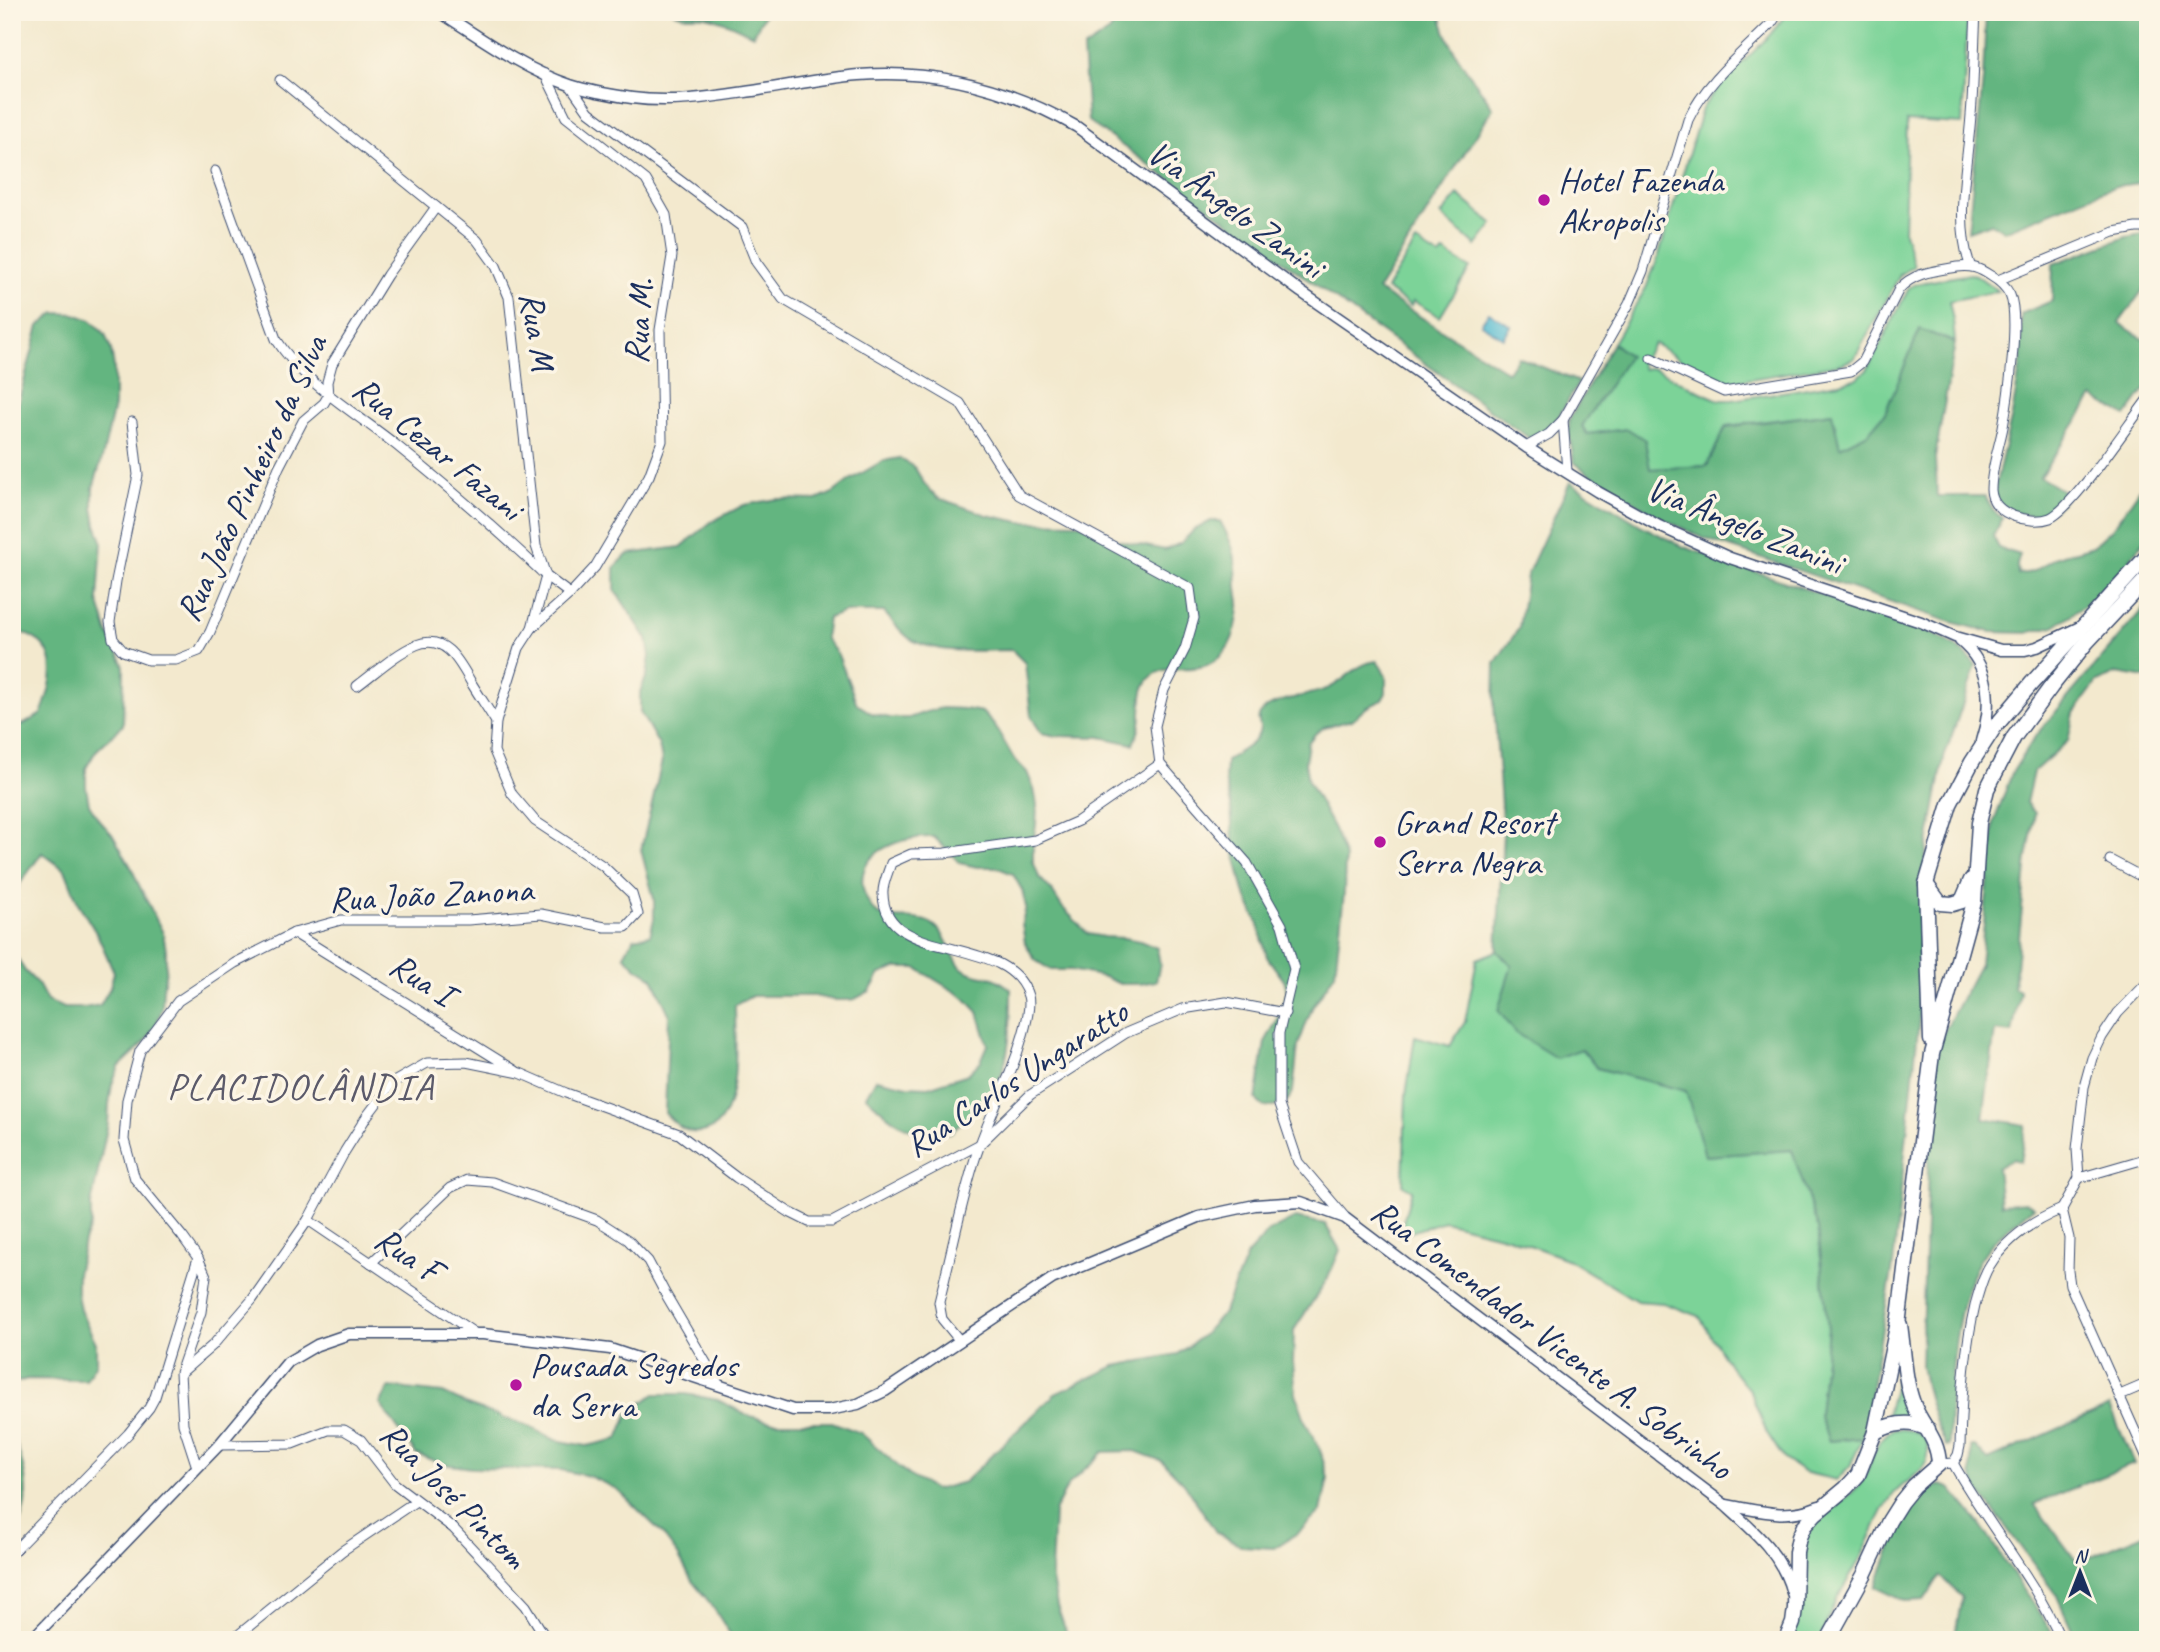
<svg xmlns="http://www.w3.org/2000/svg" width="2160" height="1652" font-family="Caveat,sans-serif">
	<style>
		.green { fill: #7bd398; stroke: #4b817b; stroke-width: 2 }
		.forest { fill: #64b580; stroke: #40726f; stroke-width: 2 }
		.water { fill: #54bbd2; stroke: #387598; stroke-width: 2 }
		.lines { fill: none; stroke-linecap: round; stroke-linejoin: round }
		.minor-casing { stroke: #3b4b6f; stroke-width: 11 }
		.tertiary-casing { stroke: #3b4b6f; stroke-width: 13 }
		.primary-casing { stroke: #3b4b6f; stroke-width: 17 }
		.minor { stroke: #fff; stroke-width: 9 }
		.tertiary { stroke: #fff; stroke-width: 10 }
		.primary { stroke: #fff; stroke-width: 14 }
		.poi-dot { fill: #b5179e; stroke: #fcf5e5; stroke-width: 2.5 }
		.labels { text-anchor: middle; stroke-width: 7; stroke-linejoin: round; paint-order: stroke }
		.poi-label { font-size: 35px; fill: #1b2f5e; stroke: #fcf5e5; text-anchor: start }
		.street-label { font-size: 35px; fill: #1b2f5e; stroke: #fcf5e5 }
		.quarter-label { font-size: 38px; letter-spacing: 2px; fill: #5b5a6a; stroke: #fcf5e5 }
	</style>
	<rect width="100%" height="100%" fill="#fcf5e5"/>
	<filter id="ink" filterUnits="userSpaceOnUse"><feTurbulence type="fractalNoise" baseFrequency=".0143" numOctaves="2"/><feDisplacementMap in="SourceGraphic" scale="14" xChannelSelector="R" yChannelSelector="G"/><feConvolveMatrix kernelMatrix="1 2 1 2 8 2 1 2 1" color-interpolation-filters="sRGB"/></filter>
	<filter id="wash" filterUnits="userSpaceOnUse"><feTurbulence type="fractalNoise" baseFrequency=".00686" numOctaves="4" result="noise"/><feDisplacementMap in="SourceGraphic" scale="28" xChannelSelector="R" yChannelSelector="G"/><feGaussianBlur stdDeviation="1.57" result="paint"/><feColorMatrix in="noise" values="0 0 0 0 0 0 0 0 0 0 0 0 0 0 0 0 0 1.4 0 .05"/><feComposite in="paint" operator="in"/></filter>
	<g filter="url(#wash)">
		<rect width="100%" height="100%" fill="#f3e9ce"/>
		<g class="green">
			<path d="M1787 12H1968L1962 124 1907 121 1904 232 1914 266 1900 275 1854 359 1841 364 1726 383 1712 380 1654 343 1640 363 1643 369 1654 368 1705 394 1719 400H1732L1839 383 1855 379 1867 370 1909 288 1915 284 1970 274 1976 275 1998 291 1949 301 1953 320 1955 342 1920 330 1885 413 1869 433 1840 447 1831 413 1726 426 1707 466 1650 469 1627 429 1587 434 1582 426 1628 356 1613 343 1646 288 1658 258 1702 109C1726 71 1764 49 1787 12Z"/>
			<path d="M1458 195 1493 224 1476 246 1441 215Z"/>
			<path d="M1416 242 1440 257 1444 252 1470 268 1440 317 1413 301 1411 306 1386 289Z"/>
			<path d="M1497 951 1512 965 1597 1068 1686 1091 1706 1156 1792 1150 1818 1228 1828 1329 1819 1415 1829 1441 1863 1438 1850 1466 1836 1480 1803 1472 1784 1459 1767 1433 1750 1391 1730 1367 1699 1316 1663 1303 1637 1301 1569 1260 1508 1237 1444 1221 1399 1236 1412 1190 1403 1185 1406 1095 1415 1036 1450 1046 1465 1022 1477 959Z"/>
			<path d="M1897 1375 1901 1387 1918 1420 1885 1423Z"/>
			<path d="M1893 1429C1910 1429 1928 1431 1928 1452 1929 1472 1903 1481 1892 1496 1879 1513 1873 1534 1863 1553 1855 1571 1842 1587 1834 1605 1828 1616 1825 1628 1820 1640H1791C1795 1609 1795 1546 1815 1523 1828 1509 1848 1500 1860 1484 1874 1463 1870 1445 1893 1429Z"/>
		</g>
		<g class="forest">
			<path d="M673 12H766L753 35C738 28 722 19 705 16 691 14 688 19 673 12Z"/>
			<path d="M1121 12H1440C1446 48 1473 78 1493 108L1378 290 1508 372 1518 357 1579 382 1558 418 1545 432 1529 438 1088 121 1083 49 1110 31Z"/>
			<path d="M1986 12H2148V182L2116 186 2004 231 1991 223 1968 231 1983 79Z"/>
			<path d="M2142 234 2148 235V283L2119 323 2148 342V386L2126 416 2093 397 2040 477 2068 494C2063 502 2058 509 2048 513 2034 519 2003 514 1996 498 1995 495 1995 491 1995 487L2012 415 2021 362V314L2052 301 2053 264 2126 237Z"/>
			<path d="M55 313 75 314 91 320 105 334 111 350 114 367V406L103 455 93 488V508L96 524 102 541 98 600 108 633 117 650 124 666 123 725 96 751 86 768V787L89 804 99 820 112 834 131 867 138 883 163 933 166 950V969L163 989 162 1009 156 1025 146 1041 119 1067 112 1084 109 1104 108 1123 91 1205V1225L84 1241 77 1274V1294L80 1310 96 1343V1363L86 1380 27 1379 12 1384V950L25 971 38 984 47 1001 64 1008H84L100 1005 110 988 114 972 98 936 78 903 65 870 42 853 19 885 12 902V727L24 724 41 714C49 694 60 662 42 644 37 638 20 632 12 627V426L39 326Z"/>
			<path d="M1920 329 1955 343 1935 458 1937 496H1985L1994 512 2003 518 1993 536 1999 548 2020 555 2017 565 2018 574 2033 572 2057 557 2093 546 2112 529 2148 477V537L2113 580 2083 607 2054 626 2027 633 1991 632 1951 622 1703 538 1661 518 1586 472 1574 462 1569 434V420L1613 343 1629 356 1582 426 1587 434 1628 429 1645 440 1650 469 1707 466 1726 427 1832 413 1840 447 1868 433 1885 413Z"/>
			<path d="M899 458 915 468 925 485 938 498 987 515 1020 522 1079 523 1112 539 1165 550 1181 543 1194 530 1211 521H1220C1225 530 1230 539 1233 550 1237 562 1236 574 1237 587 1237 594 1240 601 1239 608 1237 631 1229 656 1207 665 1190 672 1170 664 1155 674 1136 686 1144 711 1139 729 1138 734 1135 739 1133 744L1100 737 1057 736 1041 733 1031 716 1025 663 1012 650C980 650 942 655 912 640 902 634 892 621 884 612H845L828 618 825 638 838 655 857 704 873 714 890 718H909L926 712 942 708 965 709 982 712 995 726 1014 759 1027 772 1034 789 1037 805 1036 825 1033 841V861L1039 877 1052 891 1062 907 1088 934 1104 937 1124 938 1140 941 1157 948 1160 964 1156 981 1140 984H1120L1104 977 1071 970H1051L1035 960 1025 943 1022 923 1026 907 1022 890 1013 874 996 867H977L960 863 934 837C904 836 856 850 863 889 865 896 870 908 876 912 891 923 911 915 928 922 947 929 950 957 962 968 970 975 984 976 993 978 999 980 1005 985 1011 989 1011 1021 1011 1069 990 1095 979 1108 963 1120 951 1133 938 1133 923 1134 911 1129 894 1123 878 1108 866 1096L876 1079 908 1086 928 1087 968 1074 981 1061 988 1045 978 1012 965 998 916 968H897L880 974 870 991 853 1000H834L814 996H752L735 1005C735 1035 743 1121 706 1131 688 1136 677 1126 665 1113L669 1014 653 978 637 968 624 955 634 938 650 935 654 919V899L641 850 662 761 659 745 640 712V692L647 675 650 656 647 639 615 590V567L628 554 681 547 711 522 744 505 777 499 817 500 833 493 850 480 883 461Z"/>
			<path d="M1570 482 1642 526 1684 547 1922 629C1944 639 1962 647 1976 666L1944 758 1924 865 1919 947 1921 1001 1893 1266 1863 1438 1829 1441 1819 1415 1828 1329 1818 1228 1792 1150 1705 1156 1686 1091 1597 1068 1582 1049 1556 1058 1516 1033 1498 1010 1512 965 1497 951 1503 834 1494 704 1495 663 1519 628 1527 575Z"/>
			<path d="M2148 603V676L2146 678 2117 673 2097 682 2074 713 2068 741 2033 772 2026 803 2035 813 2027 858 2014 988 2020 992 2012 1033 1995 1031 1983 1118 2026 1125 2020 1162 2013 1159 1997 1168 2001 1204 2026 1202 2034 1207C2017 1221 1999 1234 1986 1251 1952 1295 1950 1391 1949 1445L1946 1446C1934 1420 1925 1393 1921 1365L1932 1054 1980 964 1994 822 2012 773 2036 735Z"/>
			<path d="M1377 661 1386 675V693L1382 700 1366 708 1352 720 1324 727 1316 733 1308 743 1305 763 1308 781 1334 829 1345 858 1344 894 1335 973 1312 1008 1298 1046 1293 1091 1288 1100 1274 1107H1264L1256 1100 1265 1042 1280 1015 1287 991 1285 982 1267 957 1258 923 1244 892 1233 845 1231 806 1225 780 1226 761C1237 752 1259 744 1260 728 1260 722 1256 719 1261 713 1271 698 1315 696 1331 687 1347 679 1357 663 1377 661Z"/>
			<path d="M1295 1218 1325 1224 1340 1250 1328 1278 1294 1330 1293 1362 1296 1394 1306 1423 1320 1450 1328 1478 1321 1511 1299 1532 1274 1548 1242 1546 1216 1532 1184 1483 1162 1461 1135 1451 1103 1452 1068 1485 1054 1512 1051 1574 1057 1606 1069 1640H734L711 1604 692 1581 678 1555 660 1531 617 1489 589 1476 561 1470 472 1468 443 1464 416 1454 380 1404 389 1387 443 1393 470 1406 528 1426 555 1440 587 1446 618 1439 629 1412 655 1394H686L718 1400 747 1415 771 1422H832L861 1433 908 1475 935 1490 964 1482 1055 1394 1115 1366 1178 1354 1203 1335 1223 1313 1247 1255 1268 1232Z"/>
			<path d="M2110 1406 2134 1464 2034 1504 2077 1562 2148 1532V1624L2124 1633 2120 1640H2073L2071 1627 2057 1596 1980 1492 1971 1475V1446H1975L1988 1460Z"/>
			<path d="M12 1433C25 1467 33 1493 18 1527L12 1528Z"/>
			<path d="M1941 1485 1950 1488 1980 1524 2053 1634 2055 1640H1954L1962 1597 1940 1576 1924 1600 1905 1601 1875 1587C1886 1562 1902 1510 1922 1494 1927 1489 1934 1487 1941 1485Z"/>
		</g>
		<path class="water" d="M1489 312 1511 326 1503 338 1481 324Z"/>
	</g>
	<g filter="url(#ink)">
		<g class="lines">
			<g class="minor-casing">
				<g id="minor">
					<path d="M280 80 477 240 496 266 509 297 536 546 546 576 570 594"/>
					<path d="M570 85 589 112 742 227 756 262 783 299 960 403 1019 495 1190 588 1194 618 1185 649 1164 690 1155 726 1160 764 1247 863 1282 925 1294 969 1279 1033V1105L1298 1162 1344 1216"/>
					<path d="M215 171 276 339C305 385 355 412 396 445 448 487 498 530 546 576L532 628"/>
					<path d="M1970 265C1954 220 1968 162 1971 115 1974 81 1974 46 1976 12"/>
					<path d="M1998 280 2114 232 2136 228H2148"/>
					<path d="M1651 358 1724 392 1851 371 1862 362 1899 289C1914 272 1935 271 1957 267 1971 265 1979 268 1991 276 1998 280 2006 287 2010 295 2020 317 2008 400 2003 427 1999 448 1991 468 1991 490 1992 504 2001 511 2013 516 2024 520 2039 522 2050 518 2074 507 2129 423 2148 399"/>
					<path d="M1563 420 1567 471"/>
					<path d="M132 422 138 475 116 581 110 622 113 639 123 651 148 660H176L199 651 210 632 279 467 303 421 324 403 328 396 327 382 332 364 387 275 436 207"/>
					<path d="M1526 447 1549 434 1563 420 1629 304 1643 271 1688 120C1706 82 1741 54 1771 24L1779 12"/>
					<path d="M357 686C376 672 395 654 416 645 446 633 460 663 472 684 480 697 488 709 496 722"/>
					<path d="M2110 860 2148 880"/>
					<path d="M294 933 516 1071"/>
					<path d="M2079 1178 2148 1158"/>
					<path d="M2062 1209 2069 1238 2068 1271 2070 1285 2148 1460"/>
					<path d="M2062 1209 2079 1178 2077 1149 2084 1087 2092 1058 2102 1037 2118 1013 2148 982"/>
					<path d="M308 1220 476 1334"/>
					<path d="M371 1263 450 1188 467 1180 492 1182 597 1220 628 1240 648 1261 665 1293 719 1385"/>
					<path d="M960 1341 942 1319 939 1302C951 1255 960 1208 974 1162 983 1132 997 1102 1010 1073 1016 1058 1033 1011 1028 996 1009 932 884 965 883 894 882 885 888 873 891 863L911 854 945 853 1035 840 1078 821 1160 764"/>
					<path d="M183 1371 213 1345 252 1300 308 1220 345 1151 367 1116 392 1083 427 1063 466 1062 520 1073 566 1093 679 1134 737 1178 789 1212 809 1222H832L980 1144 1030 1095 1126 1033 1183 1009 1226 1002 1285 1013"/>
					<path d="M2120 1395 2148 1383"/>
					<path d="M219 1445 292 1444 328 1430H344L361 1440 395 1484 453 1528 526 1606 547 1640"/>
					<path d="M1953 1463C1986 1523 2033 1576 2061 1640"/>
					<path d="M1939 1464 1953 1463 1958 1455 1960 1446C1961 1398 1964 1352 1975 1305 1979 1292 1982 1277 1990 1265 2007 1238 2033 1221 2062 1209"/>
					<path d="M197 1467 183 1424 180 1373 201 1312 206 1276 198 1258 182 1236 135 1179 124 1140 127 1100 140 1051 178 1001 235 963 294 933 341 920H468L541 914 605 927H626L638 914 632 894 603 866 535 821 512 794 494 751 496 722 519 648 532 628 570 594 595 567 649 476 662 441 660 330 672 256 666 215 646 180 566 117 545 74"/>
					<path d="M12 1553 128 1434 149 1408 155 1397 198 1258"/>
					<path d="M237 1636 342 1551 416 1501"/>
				</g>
			</g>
			<g class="tertiary-casing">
				<g id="tertiary">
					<path d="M440 12C481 38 523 69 570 85 589 91 612 95 632 98 674 104 717 96 759 90 792 85 825 78 859 75 937 69 1009 88 1077 127L1301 292 1526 447 1598 492 1659 526 1730 558 1921 622 1955 637 2001 650H2025L2037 647 2080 627"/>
					<path d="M1960 641C1991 666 1993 705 1981 741"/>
					<path d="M1726 1505C1760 1511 1786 1520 1819 1506"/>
					<path d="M31 1640 219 1445 288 1362 317 1345 349 1334H483L610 1349 793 1410H829L858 1404 885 1391 1052 1279 1199 1217 1255 1205 1301 1202 1345 1218 1725 1505C1754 1531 1782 1554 1792 1593"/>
				</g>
			</g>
			<g class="primary-casing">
				<g id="primary">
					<path d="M1926 884 1940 903 1952 904 1962 901 1971 880"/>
					<path d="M1931 1040 1926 884 1950 804 1972 762 1994 728 2031 684 2148 555"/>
					<path d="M1875 1432C1893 1423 1910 1420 1928 1429"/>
					<path d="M1786 1640 1793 1623 1795 1608 1796 1552 1799 1537 1804 1526 1815 1514 1846 1488 1858 1475 1875 1432 1899 1317 1932 1054 1974 902 1979 823 1987 789 2014 737 2051 687 2087 642 2148 577"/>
					<path d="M1828 1640 1864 1575 1889 1521 1901 1502 1914 1486 1939 1464C1938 1437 1921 1426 1913 1403 1904 1379 1904 1351 1900 1325"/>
				</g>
			</g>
			<use href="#minor" class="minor"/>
			<use href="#tertiary" class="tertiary"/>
			<use href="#primary" class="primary"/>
		</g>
	</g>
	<g class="poi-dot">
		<circle cx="1544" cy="200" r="7"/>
		<circle cx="1380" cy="842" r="7"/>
		<circle cx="516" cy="1385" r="7"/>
	</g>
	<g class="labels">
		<g class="poi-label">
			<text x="1558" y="192">Hotel Fazenda<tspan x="1558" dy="40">Akropolis</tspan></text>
			<text x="1394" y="834">Grand Resort<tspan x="1394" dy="40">Serra Negra</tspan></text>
			<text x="530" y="1377">Pousada Segredos<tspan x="530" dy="40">da Serra</tspan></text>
		</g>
		<g class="street-label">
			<text transform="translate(1236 209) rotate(36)" y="12">Via Ângelo Zanini</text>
			<text transform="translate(638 321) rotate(-86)" y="12">Rua M.</text>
			<text transform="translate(538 331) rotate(81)" y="12">Rua M</text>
			<text transform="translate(438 448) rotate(39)" y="12">Rua Cezar Fazani</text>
			<text transform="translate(251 478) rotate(-65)" y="12">Rua João Pinheiro da Silva</text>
			<text transform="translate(1745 525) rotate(22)" y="12">Via Ângelo Zanini</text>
			<text transform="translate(431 894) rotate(-3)" y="12">Rua João Zanona</text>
			<text transform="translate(422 979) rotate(32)" y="12">Rua I</text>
			<text transform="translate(1016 1078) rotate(-33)" y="12">Rua Carlos Ungaratto</text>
			<text transform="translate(408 1254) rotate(34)" y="12">Rua F</text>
			<text transform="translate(1552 1339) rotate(37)" y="12">Rua Comendador Vicente A. Sobrinho</text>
			<text transform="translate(454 1495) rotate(45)" y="12">Rua José Pintom</text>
		</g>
		<g class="quarter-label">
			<text x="301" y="1099">PLACIDOLÂNDIA</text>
		</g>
	</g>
	<rect width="2160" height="1652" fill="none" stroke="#fcf5e5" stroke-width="42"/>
	<g transform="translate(2080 1572)" stroke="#fcf5e5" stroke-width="5" paint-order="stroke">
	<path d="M0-5L12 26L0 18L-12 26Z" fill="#1b2f5e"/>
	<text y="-10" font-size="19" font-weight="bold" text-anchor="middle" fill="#1b2f5e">N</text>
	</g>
</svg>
